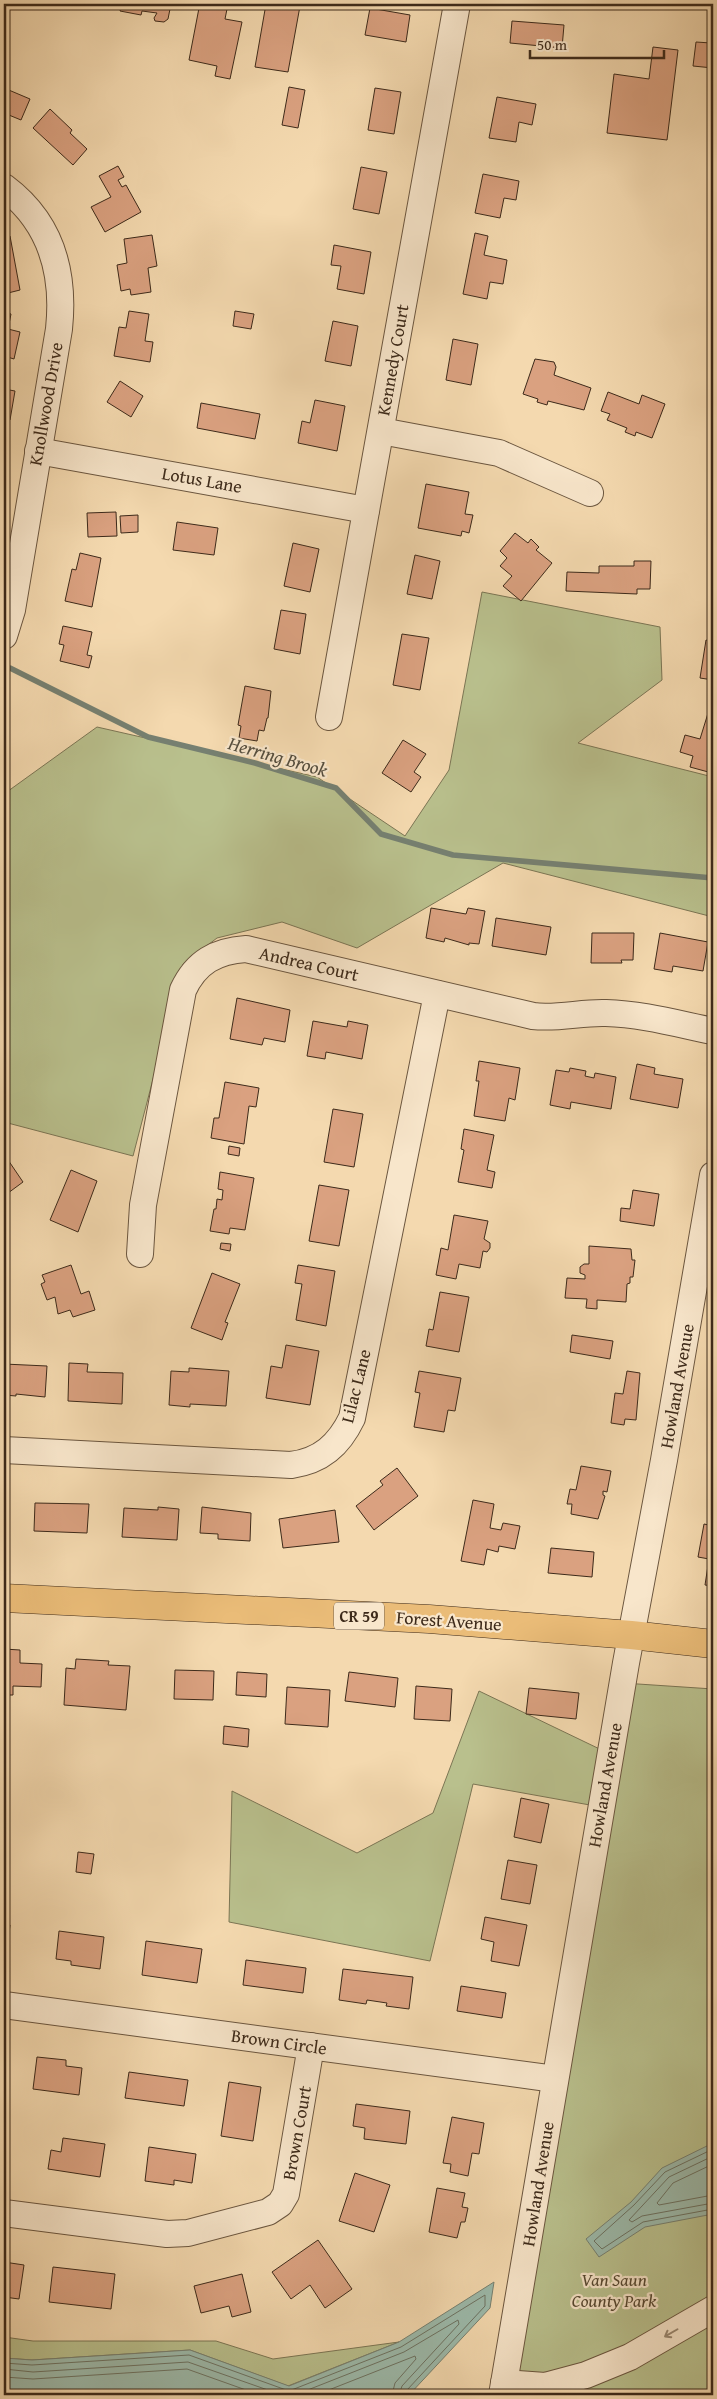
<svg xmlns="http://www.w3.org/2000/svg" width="717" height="2399" font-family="'Gentium Book Plus',serif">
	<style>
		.green { fill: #b9c08d; stroke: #7b7554 }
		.water { fill: #9cbaab; stroke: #768071 }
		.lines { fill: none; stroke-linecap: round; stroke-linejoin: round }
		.shore { stroke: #6c7262; stroke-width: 1 }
		.stream { stroke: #768071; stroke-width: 5.5 }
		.building { fill: #daa180; stroke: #3d2a1a }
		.minor-casing { stroke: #6b563f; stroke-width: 28 }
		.major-casing { stroke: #3d2a1a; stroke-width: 29 }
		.minor { stroke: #f8e6cb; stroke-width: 26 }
		.major { stroke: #eabc78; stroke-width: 28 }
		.oneway { stroke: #9a8872 }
		.labels { text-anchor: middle; stroke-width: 4.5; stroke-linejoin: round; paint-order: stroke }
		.shield { fill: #f8e6cb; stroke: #75624f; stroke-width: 1 }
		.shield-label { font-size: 16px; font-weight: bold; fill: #3d2a1a }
		.street-label { font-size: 18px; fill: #3d2a1a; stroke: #f8e6cb }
		.park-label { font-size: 18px; font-style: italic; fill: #564831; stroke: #f8e6cb }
		.water-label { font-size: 19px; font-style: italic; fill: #554e3e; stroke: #f8e6cb }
	</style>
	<rect width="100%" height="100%" fill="#f4d9af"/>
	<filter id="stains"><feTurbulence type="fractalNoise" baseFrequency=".004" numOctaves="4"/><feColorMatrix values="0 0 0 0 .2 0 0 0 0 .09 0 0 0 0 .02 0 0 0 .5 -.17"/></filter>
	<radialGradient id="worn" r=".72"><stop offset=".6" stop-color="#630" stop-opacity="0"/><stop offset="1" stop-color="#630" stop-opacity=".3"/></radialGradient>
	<g class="green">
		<path d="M482 592 660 627 662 680 578 743 713 777V917L503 863 357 948 282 922 217 938 183 964 133 1156 4 1122V794L97 727 317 777 405 836 449 770Z"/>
		<path d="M623 1683 713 1689V2395H493L601 1807 473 1784 430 1961 229 1922 232 1791 357 1853 433 1813 479 1691 610 1754Z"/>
		<path d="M4 2337 33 2341H216L273 2359 399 2342 288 2386 190 2350 32 2360 4 2358Z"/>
	</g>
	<g class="water">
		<path d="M713 2143V2214L645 2227 599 2257 586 2239 631 2202 662 2168Z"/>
		<path d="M494 2282 490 2308 409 2395H4V2358L32 2360 190 2350 289 2386 399 2342Z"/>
	</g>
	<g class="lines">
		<g class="shore">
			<path d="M713 2149 665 2172 634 2205 594 2241 602 2249 643 2222 713 2209"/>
			<path d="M713 2156 669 2177 629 2220 632 2222 642 2216 713 2203"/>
			<path d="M713 2164 673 2183 657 2203 659 2205 713 2195"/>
			<path d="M4 2363 32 2365 189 2355 289 2391 401 2347 485 2295V2306L407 2390 406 2395"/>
			<path d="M4 2369 33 2372 188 2362 282 2395"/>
			<path d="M4 2377 33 2379 187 2369 260 2395"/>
			<path d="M295 2395 404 2352 458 2320 459 2324 402 2386 399 2395"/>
			<path d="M316 2395 415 2356 416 2359 395 2383 392 2395"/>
		</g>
		<path class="stream" d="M10 668 148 737 255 763 336 788 381 834 453 855 713 878"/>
	</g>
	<g class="building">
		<path d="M122 4H171L168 19 164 22 155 21 154 18 157 13 142 11 141 15 120 11Z"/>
		<path d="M266 4 300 6 288 72 255 67Z"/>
		<path d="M206 5 227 9 225 19 242 22 230 79 215 76 217 66 189 60 199 8 205 9Z"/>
		<path d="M370 8 410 15 406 42 365 35Z"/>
		<path d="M512 21 564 25 562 48 510 43Z"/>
		<path d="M711 37H713V68L693 66 696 42 711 43Z"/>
		<path d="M653 47 678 50 667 140 607 133 614 74 649 79Z"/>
		<path d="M289 87 305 90 298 128 282 125Z"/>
		<path d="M4 88 30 99 21 120 4 113Z"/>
		<path d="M375 88 401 92 394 134 368 130Z"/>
		<path d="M497 97 536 104 532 125 519 122 516 142 489 138Z"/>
		<path d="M50 109 72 130 70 133 87 149 73 165 33 128Z"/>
		<path d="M118 166 124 177 118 180 122 187 126 185 141 212 105 232 91 207 111 197 99 176Z"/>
		<path d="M361 167 387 172 379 214 353 209Z"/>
		<path d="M483 174 519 181 516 200 504 198 500 218 475 213Z"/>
		<path d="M475 233 488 236 484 255 507 260 503 284 490 282 487 299 463 294Z"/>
		<path d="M152 235 157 266 148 268 151 292 131 295 130 289 121 291 117 265 127 263 124 239Z"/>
		<path d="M10 236 20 290 4 294V237Z"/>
		<path d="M334 245 371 252 364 294 337 289 341 266 331 265Z"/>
		<path d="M129 311 149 314 145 341 153 342 150 362 114 356 119 327 126 328Z"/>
		<path d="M235 311 254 314 251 329 233 326Z"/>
		<path d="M4 312 11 314 8 329 20 332 14 359 4 356Z"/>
		<path d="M333 321 358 326 351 366 325 361Z"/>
		<path d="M453 339 478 344 471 385 446 380Z"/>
		<path d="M535 359 554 362 556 367 554 375 591 388 584 410 548 401 547 405 537 402 538 399 523 394Z"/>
		<path d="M120 381 143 396 131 417 107 402Z"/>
		<path d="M4 389 15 391 10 420 4 419Z"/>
		<path d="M608 392 639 404 642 395 665 404 652 438 636 432 635 436 625 432 627 428 607 420 610 414 601 411Z"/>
		<path d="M315 400 345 406 337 451 298 443 302 421 310 423Z"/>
		<path d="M201 403 260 414 255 439 197 428Z"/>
		<path d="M426 484 469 492 465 514 473 515 469 533 462 531 461 536 418 528Z"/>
		<path d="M116 512 117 536 88 537 87 513Z"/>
		<path d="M138 515V532L121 533 120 516Z"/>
		<path d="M177 522 218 528 214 555 173 550Z"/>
		<path d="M515 533 528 543 531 539 539 547 536 550 552 563 521 601 503 586 512 576 500 566 507 558 500 551Z"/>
		<path d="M293 543 319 549 310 592 284 586Z"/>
		<path d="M80 553 101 558 92 607 65 601 72 569 76 570Z"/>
		<path d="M415 555 440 561 432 599 407 594Z"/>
		<path d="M634 561H651L650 589H637V594L566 591 567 572 599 573V566H634Z"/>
		<path d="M281 610 306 614 300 654 274 649Z"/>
		<path d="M63 626 92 632 87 655 92 656 89 668 60 661 64 645 59 644Z"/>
		<path d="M402 634 429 638 420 690 393 685Z"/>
		<path d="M706 640 713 642V680L700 678Z"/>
		<path d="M245 686 271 691 268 718H267L264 731 259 730 257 741 239 738 241 726 238 725Z"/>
		<path d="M709 710 713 711 712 773 690 767 693 756 680 752 685 735 700 739Z"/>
		<path d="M403 740 426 754 414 772 421 777 411 792 382 773Z"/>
		<path d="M431 908 466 914 468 908 485 911 479 944 469 943V945L445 938 444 942 426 938Z"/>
		<path d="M496 918 551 927 546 955 492 946Z"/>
		<path d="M592 933H634L633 960H621L622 963H591Z"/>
		<path d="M660 933 708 942 703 971 673 966 672 972 654 969Z"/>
		<path d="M237 998 290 1010 285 1042 264 1038 262 1045 230 1039Z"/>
		<path d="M313 1021 347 1027 348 1021 368 1025 362 1059 326 1052 325 1059 307 1056Z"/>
		<path d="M479 1061 520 1068 515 1100 509 1098 505 1121 474 1116 479 1081H476Z"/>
		<path d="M637 1064 655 1068 654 1074 683 1079 678 1108 630 1099Z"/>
		<path d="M570 1068 586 1071 585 1076 594 1078 595 1073 616 1077 611 1109 571 1102 570 1109 550 1105 556 1070 569 1072Z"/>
		<path d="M225 1082 259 1088 256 1107 249 1106 244 1144 211 1138 214 1118H219Z"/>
		<path d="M333 1109 363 1114 354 1167 324 1162Z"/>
		<path d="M464 1129 494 1135 487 1170 495 1172 492 1188 458 1182 464 1150 461 1149Z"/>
		<path d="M229 1146 240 1148 239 1156 228 1154Z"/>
		<path d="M4 1154 23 1182 4 1196Z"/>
		<path d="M71 1170 97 1181 78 1232 50 1220Z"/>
		<path d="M220 1172 254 1178 245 1230 230 1228 229 1234 210 1231 214 1209H216L217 1199 222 1200 223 1190 218 1189Z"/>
		<path d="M319 1185 349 1190 339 1246 309 1241Z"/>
		<path d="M633 1190 659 1194 654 1226 620 1221 621 1208 630 1209Z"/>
		<path d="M454 1215 488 1221 484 1239 490 1243V1248L487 1252 483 1251 480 1268 459 1264 456 1279 436 1275 441 1248 448 1250Z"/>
		<path d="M221 1243 231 1244 230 1251 220 1249Z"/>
		<path d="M589 1246 631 1249 632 1260H635L633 1277H630V1283L627 1284 626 1302 597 1300V1309L586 1308 587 1299 565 1298 567 1278 585 1279V1275L580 1273V1267L584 1264H589Z"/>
		<path d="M71 1265 81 1294 89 1291 95 1310 73 1317 70 1310 58 1314 55 1297 47 1300 41 1284 45 1282 42 1275Z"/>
		<path d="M298 1265 335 1271 326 1326 296 1320 302 1284 295 1283Z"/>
		<path d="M212 1273 240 1284 225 1322 228 1323 222 1340 191 1328Z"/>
		<path d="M440 1292 469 1297 459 1352 426 1346 429 1329 433 1330Z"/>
		<path d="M572 1335 613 1341 610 1359 570 1352Z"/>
		<path d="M286 1345 319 1351 310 1405 266 1398 271 1366 282 1368Z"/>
		<path d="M69 1363 88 1364 87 1372 123 1373 122 1404 68 1401Z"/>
		<path d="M4 1364 47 1366 45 1397 16 1394V1396L4 1395Z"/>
		<path d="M189 1368 229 1371 226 1406 190 1404V1407L169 1405 171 1371 189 1372Z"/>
		<path d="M419 1371 461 1378 455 1411 448 1410 444 1432 414 1427 420 1393 415 1392Z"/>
		<path d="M627 1371 640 1373 636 1420 625 1419 624 1425 611 1423 615 1393 623 1394Z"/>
		<path d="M581 1466 611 1471 607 1492 603 1491V1495L605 1496 598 1519 571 1514 572 1504H567L570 1489 576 1490Z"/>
		<path d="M397 1468 418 1496 374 1530 356 1506 383 1485 380 1481Z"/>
		<path d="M473 1500 494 1504 490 1528 501 1530 503 1523 520 1526 515 1549 499 1546 498 1552 487 1549 484 1565 461 1561Z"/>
		<path d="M4 1502H8L7 1538H4Z"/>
		<path d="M35 1503 89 1504 87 1533 34 1531Z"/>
		<path d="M158 1507 179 1509 177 1540 122 1537 124 1508 158 1510Z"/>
		<path d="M202 1507 251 1513 250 1541 218 1539V1534L200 1533Z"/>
		<path d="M335 1510 339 1542 283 1548 279 1519Z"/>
		<path d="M704 1524 713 1526V1586L705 1585 709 1559 698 1557Z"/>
		<path d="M551 1548 594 1552 592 1577 548 1573Z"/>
		<path d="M4 1649 20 1650V1663L42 1664 41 1687 13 1686V1695H4Z"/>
		<path d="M76 1659 109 1661 108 1665 130 1666 126 1710 64 1705 66 1668 75 1669Z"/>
		<path d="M175 1670 214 1671 213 1700 174 1699Z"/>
		<path d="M237 1672 267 1674 266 1697 236 1695Z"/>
		<path d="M349 1672 398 1678 395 1707 345 1701Z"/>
		<path d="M416 1686 452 1689 450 1721 414 1719Z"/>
		<path d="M287 1687 330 1690 328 1727 285 1724Z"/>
		<path d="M529 1688 579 1693 576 1719 526 1714Z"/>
		<path d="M224 1726 249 1729 248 1747 223 1744Z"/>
		<path d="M521 1798 549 1804 541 1843 514 1837Z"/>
		<path d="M78 1852 94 1854 91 1874 76 1872Z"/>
		<path d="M508 1860 537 1865 530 1904 501 1899Z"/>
		<path d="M485 1917 527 1925 519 1966 491 1961 494 1942 481 1939Z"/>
		<path d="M4 1924 10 1925 6 1957H4Z"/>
		<path d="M59 1931 104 1937 100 1969 71 1965V1961L56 1959Z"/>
		<path d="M146 1941 202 1949 197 1983 142 1975Z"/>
		<path d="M246 1960 306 1968 303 1993 243 1985Z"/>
		<path d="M343 1969 413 1977 409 2009 386 2006 387 2003 367 2000 366 2004 339 2000Z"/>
		<path d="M461 1986 506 1993 502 2018 457 2011Z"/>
		<path d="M37 2057 66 2060V2066L82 2068 79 2095 33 2089Z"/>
		<path d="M129 2072 188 2080 184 2106 125 2098Z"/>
		<path d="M229 2082 261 2087 253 2141 221 2136Z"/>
		<path d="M356 2104 410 2111 406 2144 364 2139 365 2128 353 2126Z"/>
		<path d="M452 2117 484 2123 479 2154 472 2153 468 2176 450 2172 451 2164 443 2163Z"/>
		<path d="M63 2138 105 2144 100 2177 48 2169 51 2150 61 2152Z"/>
		<path d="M149 2147 196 2154 192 2183 174 2180V2185L145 2181Z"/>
		<path d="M355 2173 390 2185 374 2232 339 2221Z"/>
		<path d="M437 2188 465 2193 462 2207 468 2208 465 2222H461L457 2238 429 2232Z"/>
		<path d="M318 2240 352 2289 325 2308 310 2285 291 2299 272 2272Z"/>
		<path d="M4 2262 24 2265 19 2299 4 2297Z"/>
		<path d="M53 2267 115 2274 111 2309 49 2302Z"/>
		<path d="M242 2274 251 2312 232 2317 229 2306 201 2313 194 2286Z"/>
	</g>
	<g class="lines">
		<g class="minor-casing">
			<g id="minor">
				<path d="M4 187C51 222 65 272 59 329L12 610 4 636"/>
				<path d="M381 431 499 453 590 493"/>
				<path d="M38 451 366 510"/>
				<path d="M329 717 457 4"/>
				<path d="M140 1254 143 1205 183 990C196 962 216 951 246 949L533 1016C558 1019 582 1012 606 1013 642 1014 678 1024 713 1031"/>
				<path d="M4 1450 291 1465C321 1461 339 1445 352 1418L437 994"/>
				<path d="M4 2005 555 2079"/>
				<path d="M4 2213 167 2234 188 2233 268 2212 280 2204 286 2194 311 2046"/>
				<path d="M504 2383 545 2386 586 2375 630 2357 713 2309"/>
				<path d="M502 2395 626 1663 664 1460 713 1175"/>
			</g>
		</g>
		<g class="major-casing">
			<path id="major" d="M4 1598 429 1619 631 1635 713 1644"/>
		</g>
		<use href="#minor" class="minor"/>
		<use href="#major" class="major"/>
	</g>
	<defs><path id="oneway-shaft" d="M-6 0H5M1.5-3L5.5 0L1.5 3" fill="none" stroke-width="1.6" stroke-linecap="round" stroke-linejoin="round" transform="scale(1.25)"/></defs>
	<use class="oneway" href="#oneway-shaft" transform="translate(671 2333) rotate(150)"/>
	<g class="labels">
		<rect class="shield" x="334" y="1602.5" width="50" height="27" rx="4"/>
		<g class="shield-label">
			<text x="359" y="1622">CR 59</text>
		</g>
		<g class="street-label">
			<text transform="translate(393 360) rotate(-80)" y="6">Kennedy Court</text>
			<text transform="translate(46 404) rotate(-80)" y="6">Knollwood Drive</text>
			<text transform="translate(202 480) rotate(10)" y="6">Lotus Lane</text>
			<text transform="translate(309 964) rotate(13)" y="6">Andrea Court</text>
			<text transform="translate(356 1386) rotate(-76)" y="6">Lilac Lane</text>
			<text transform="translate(677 1386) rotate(-80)" y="6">Howland Avenue</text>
			<text transform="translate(449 1621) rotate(4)" y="6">Forest Avenue</text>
			<text transform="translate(605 1785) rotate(-80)" y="6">Howland Avenue</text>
			<text transform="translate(279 2042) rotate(8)" y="6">Brown Circle</text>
			<text transform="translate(297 2133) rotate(-80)" y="6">Brown Court</text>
			<text transform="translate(538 2184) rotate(-81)" y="6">Howland Avenue</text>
		</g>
		<g class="park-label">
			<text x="614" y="2286">Van Saun<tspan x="614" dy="21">County Park</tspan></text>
		</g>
		<g class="water-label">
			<text transform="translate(278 756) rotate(16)" y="7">Herring Brook</text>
		</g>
	</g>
	<rect width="717" height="2399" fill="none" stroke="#f4d9af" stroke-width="20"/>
	<rect x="5" y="5" width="707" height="2389" fill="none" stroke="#3d2a1a" stroke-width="2.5"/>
	<rect x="10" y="10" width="697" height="2379" fill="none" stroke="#3d2a1a"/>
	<path d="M530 50v8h134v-8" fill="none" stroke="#3d2a1a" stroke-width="2.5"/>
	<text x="537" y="50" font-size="15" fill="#3d2a1a" stroke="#f8e6cb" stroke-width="4" paint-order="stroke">50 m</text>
	<rect width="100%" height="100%" filter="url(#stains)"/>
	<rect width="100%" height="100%" fill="url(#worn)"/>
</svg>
